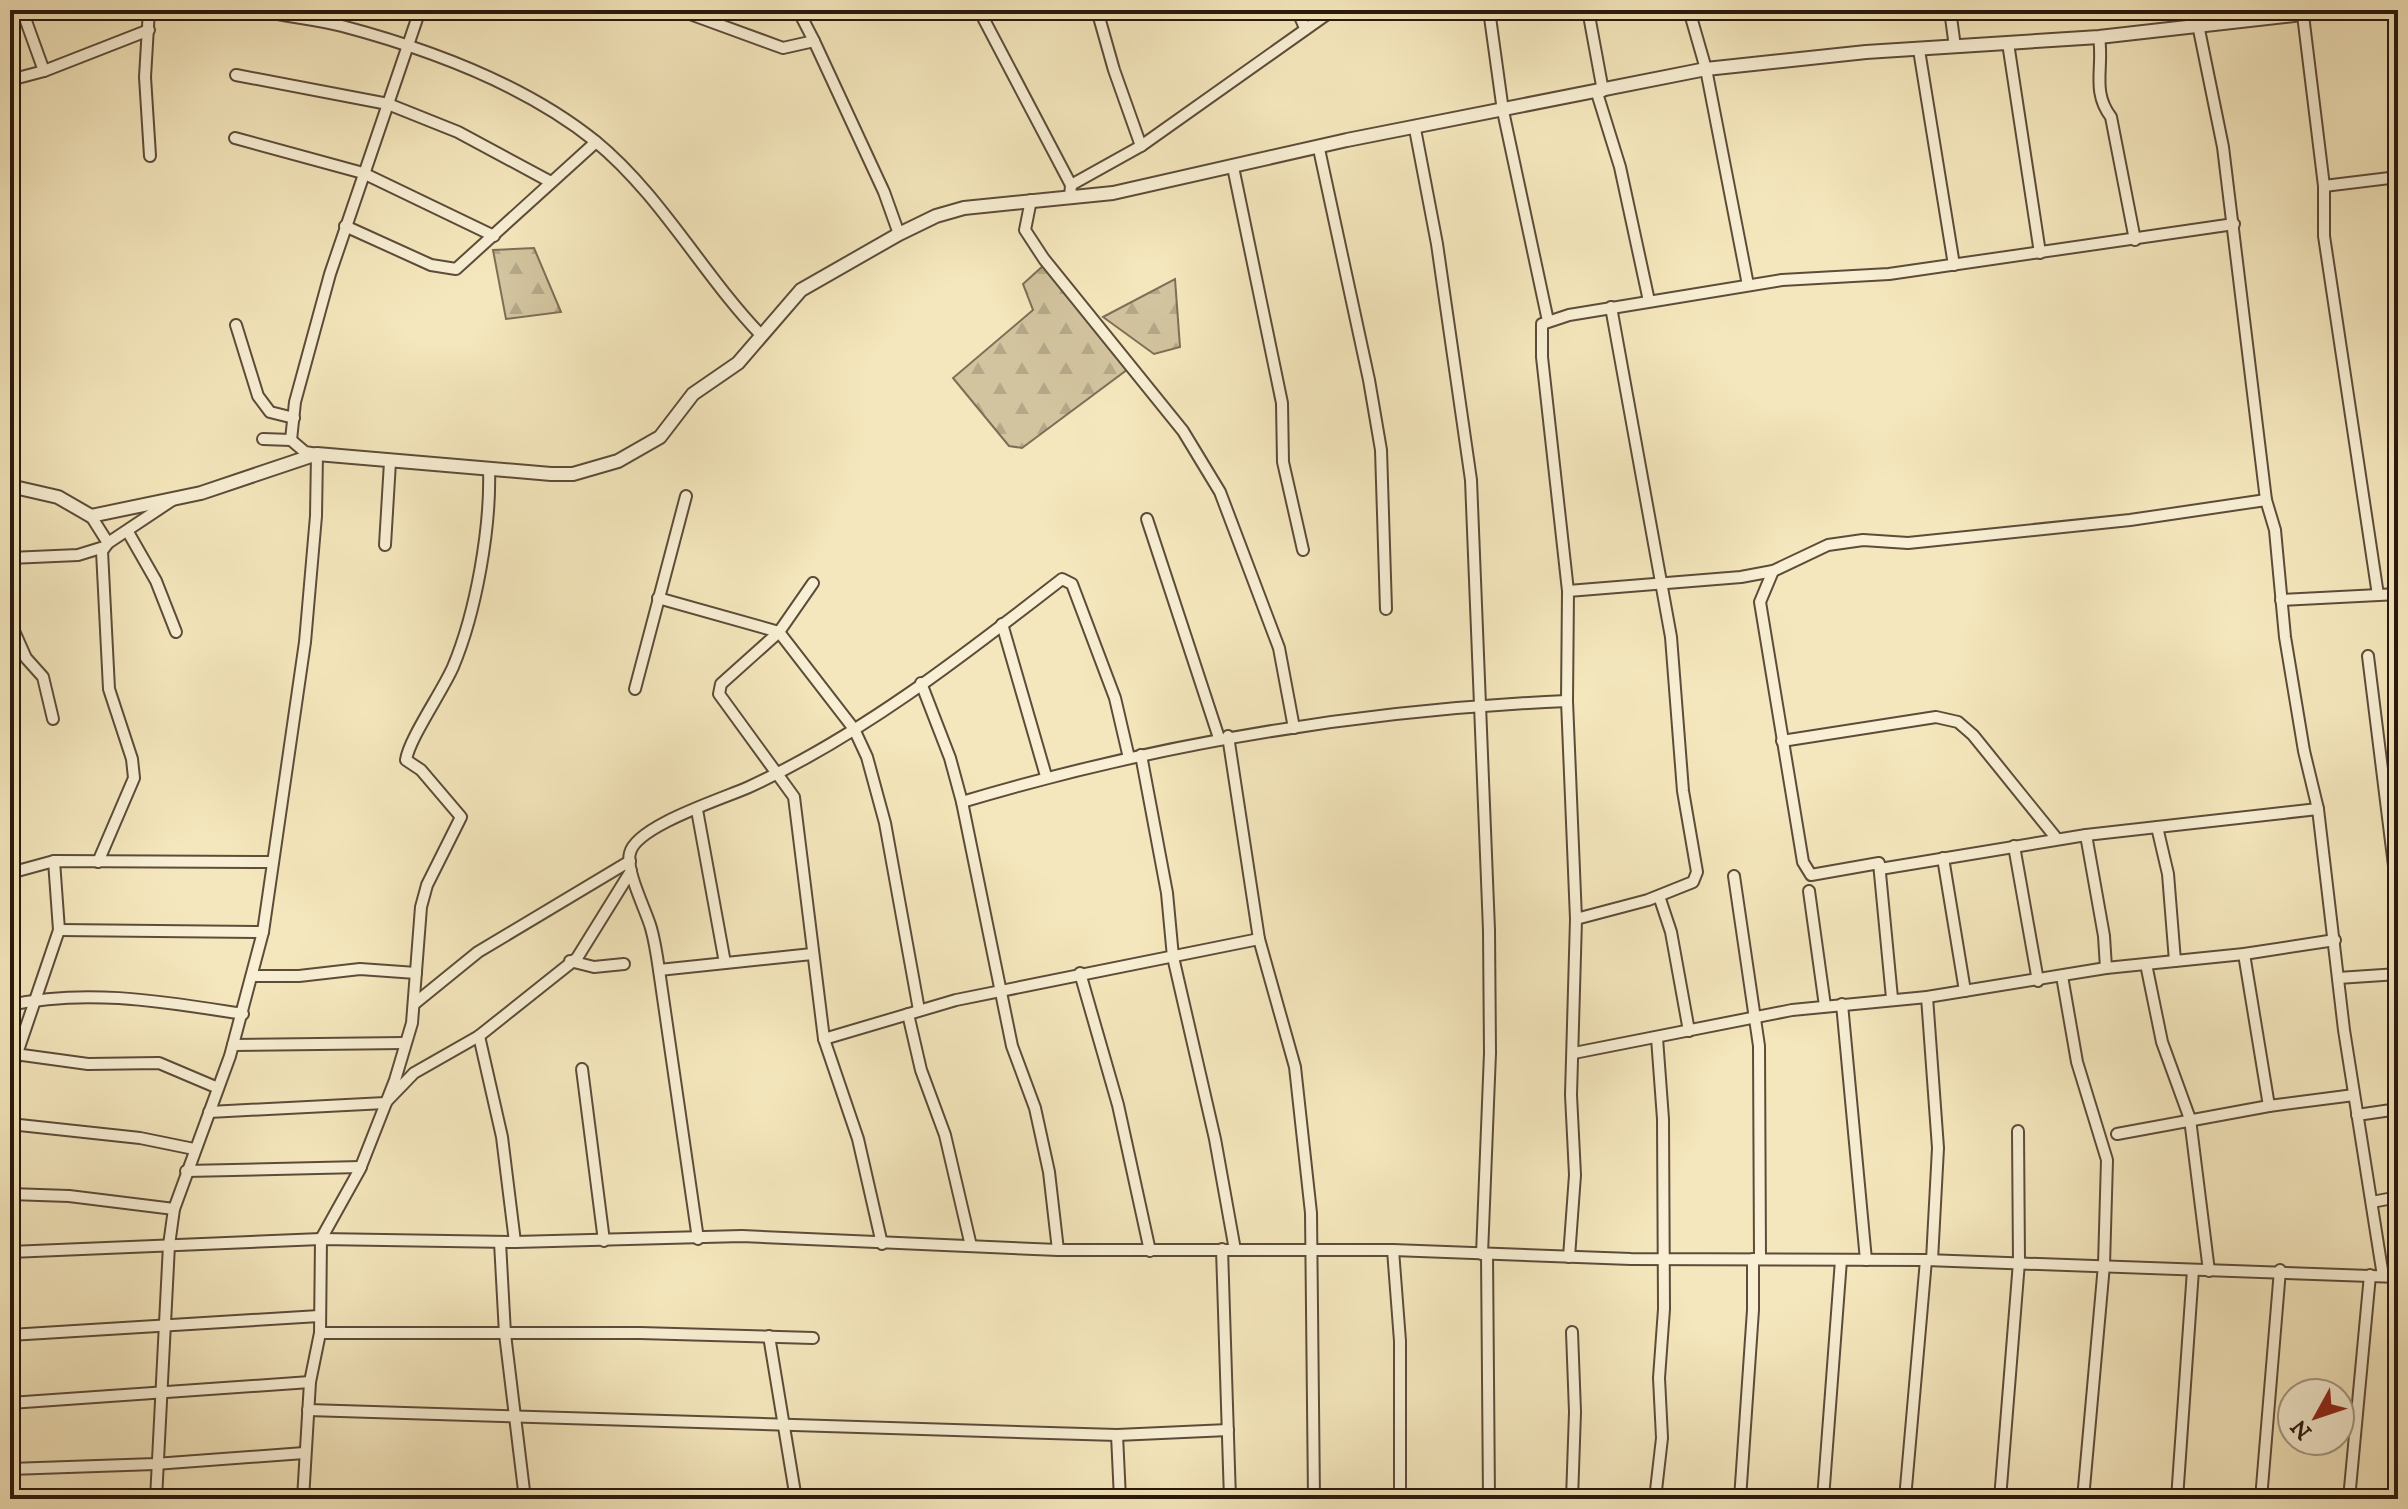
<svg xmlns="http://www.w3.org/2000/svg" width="2408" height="1509" font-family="'IM FELL DW Pica',serif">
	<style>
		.forest { fill: url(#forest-firs); stroke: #7e6e56; stroke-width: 2 }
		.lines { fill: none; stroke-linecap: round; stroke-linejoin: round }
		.minor-casing { stroke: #5c4c39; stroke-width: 14 }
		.tertiary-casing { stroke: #5c4c39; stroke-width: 16 }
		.minor { stroke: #f8efd4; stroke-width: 10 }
		.tertiary { stroke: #f8efd4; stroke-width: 12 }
	</style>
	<defs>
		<pattern id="forest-firs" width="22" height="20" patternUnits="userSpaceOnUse" patternTransform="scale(2)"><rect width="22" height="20" fill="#d2c49f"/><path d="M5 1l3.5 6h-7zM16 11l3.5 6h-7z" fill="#b4a888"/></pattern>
	</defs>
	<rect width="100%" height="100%" fill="#f5e7bd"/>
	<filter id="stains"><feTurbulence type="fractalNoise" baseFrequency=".0025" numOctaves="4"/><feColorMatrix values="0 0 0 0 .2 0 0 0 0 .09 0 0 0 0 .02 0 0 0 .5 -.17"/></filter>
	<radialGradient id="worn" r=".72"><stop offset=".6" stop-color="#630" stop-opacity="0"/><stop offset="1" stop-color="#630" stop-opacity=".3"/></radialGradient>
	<g class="forest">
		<path d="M534 248 561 312 506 319 493 250Z"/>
		<path d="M1044 265 1128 369 1022 448 1009 446 953 378 1033 310 1023 284Z"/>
		<path d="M1175 279 1180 347 1154 354 1103 317Z"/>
	</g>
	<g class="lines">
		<g class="minor-casing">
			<g id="minor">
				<path d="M22 10 44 71"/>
				<path d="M149 10 145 77 150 156"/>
				<path d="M258 10C286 17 315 19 342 26 429 49 524 84 595 141 661 195 703 275 761 335"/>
				<path d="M679 10 783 48 814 41 884 192 899 234"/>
				<path d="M798 10 814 41"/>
				<path d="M979 10 1071 185"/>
				<path d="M1097 10 1114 70 1141 146"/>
				<path d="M1297 10 1305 28"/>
				<path d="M1489 10 1503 111 1548 321"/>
				<path d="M1588 10 1603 91"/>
				<path d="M1689 10 1706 69 1748 285"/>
				<path d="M1950 10 1955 47"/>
				<path d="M2195 10 2223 147 2266 500 2275 530 2285 637 2304 751 2318 809 2344 1030 2383 1276"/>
				<path d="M2303 15 2324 186V236L2378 595"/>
				<path d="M2099 37C2104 67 2091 91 2111 117L2135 240"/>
				<path d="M2008 43 2040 253"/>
				<path d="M1919 50 1954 265"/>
				<path d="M236 75 388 104 458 132 549 181"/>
				<path d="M10 80 44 71 149 30"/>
				<path d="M1597 93 1620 167 1649 301"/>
				<path d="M1415 129 1437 244 1471 480 1489 930 1490 1053 1482 1254"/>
				<path d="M235 138 363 173 494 236"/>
				<path d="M1319 149 1369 380 1381 450 1386 609"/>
				<path d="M1233 167 1282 403 1283 462 1303 550"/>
				<path d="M2324 186 2398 177"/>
				<path d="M1070 198 1071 185 1141 146 1333 10"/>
				<path d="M1031 200 1025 230 1044 259 1183 431 1220 492 1279 648 1294 728"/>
				<path d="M345 226 431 265 456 269 596 142"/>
				<path d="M236 325 258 396 270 412 294 418"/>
				<path d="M291 440 295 402 330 274 420 10"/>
				<path d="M91 516 108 543"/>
				<path d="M1147 519 1219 738"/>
				<path d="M128 532 156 581 176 632"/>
				<path d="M385 545 390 462"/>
				<path d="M10 558 78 555 104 547"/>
				<path d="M1773 571 1760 602 1803 862 1811 875 1879 863 1892 998"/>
				<path d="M813 583 779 632 721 684 719 694 794 797 824 1039 858 1139 882 1244"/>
				<path d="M1568 591 1542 357V324L1569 315 1782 280 1889 274 2234 224"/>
				<path d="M658 598 779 632 854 729 867 757 885 823 919 1010"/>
				<path d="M2281 600 2398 594"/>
				<path d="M10 622 26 658 43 677 53 719"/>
				<path d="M1002 624 1046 776"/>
				<path d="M2368 656 2398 898"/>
				<path d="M921 683 950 758 962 802 1012 1046 1035 1108 1049 1172 1058 1250"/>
				<path d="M635 689 686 496"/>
				<path d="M1228 736 1259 939 1295 1067 1311 1213 1314 1499"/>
				<path d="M1782 741 1936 717 1958 722 1973 735 2057 839"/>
				<path d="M1141 755 1167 893 1173 957 1215 1139 1235 1250"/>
				<path d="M962 802C1159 743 1361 710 1567 701"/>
				<path d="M697 810 725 963"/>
				<path d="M2157 827 2168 874 2175 961"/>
				<path d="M2086 835 2104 936 2106 968"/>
				<path d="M2014 846 2038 981"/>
				<path d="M1943 858 1965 991"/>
				<path d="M98 862 134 778 132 759 109 689 102 551 108 543 174 499"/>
				<path d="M1880 869 2086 835 2318 809"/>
				<path d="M10 873 54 861 273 862"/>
				<path d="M1734 876 1759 1046 1760 1259"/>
				<path d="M1809 891 1825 1006"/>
				<path d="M1659 896 1671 932 1689 1031"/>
				<path d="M1576 919 1648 900 1693 882 1697 872 1683 791 1671 637 1611 307"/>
				<path d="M59 930 263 932"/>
				<path d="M2244 954 2269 1106"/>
				<path d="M570 961 594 967 624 964"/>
				<path d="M2146 964 2162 1042 2190 1119 2209 1271"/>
				<path d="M659 970 812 954"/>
				<path d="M1080 973 1118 1105 1150 1251"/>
				<path d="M253 976H299L360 969 416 973"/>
				<path d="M2062 976 2077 1062 2107 1160 2104 1265 2083 1499"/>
				<path d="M2338 978 2398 974"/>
				<path d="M1927 997 1938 1148 1932 1260"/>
				<path d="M414 1004 478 952 630 861"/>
				<path d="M1842 1004 1866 1260"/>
				<path d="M10 1005C88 988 165 1002 243 1014"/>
				<path d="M908 1014 921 1070 945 1135 971 1246"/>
				<path d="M479 1036 502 1137 515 1242"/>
				<path d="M824 1039 956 1000 1259 939"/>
				<path d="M233 1045 404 1043"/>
				<path d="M1574 1053 1792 1010 1927 997 2106 968 2244 954 2335 940"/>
				<path d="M15 1054 88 1064 159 1063 218 1088"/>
				<path d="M582 1069 604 1241"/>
				<path d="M10 1074 59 930 54 861"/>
				<path d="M209 1112 385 1103 414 1073 479 1036 577 958 631 871"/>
				<path d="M2357 1115 2398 1109"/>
				<path d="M10 1124 140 1138 194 1149"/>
				<path d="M2117 1134 2269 1106 2354 1095"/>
				<path d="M186 1171 361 1167"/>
				<path d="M10 1194 69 1196 174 1209"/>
				<path d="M2372 1202 2398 1197"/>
				<path d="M698 1239 659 970C657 956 655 942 651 928 646 910 625 870 630 853 636 826 722 799 749 787 862 735 964 655 1062 579L1072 584 1115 698 1129 758"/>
				<path d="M500 1242 505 1334 525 1499"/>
				<path d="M1222 1249 1230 1499"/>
				<path d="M1393 1250 1400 1341V1499"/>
				<path d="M10 1252 321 1239 515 1242 742 1236 1058 1250H1393L1631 1259 1926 1260 2398 1277"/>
				<path d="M1487 1254 1489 1499"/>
				<path d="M1569 1257 1575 1175 1571 1095 1576 919 1567 701 1568 591 1741 577 1773 571 1828 545 1863 540 1908 543 2130 520 2266 500"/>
				<path d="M320 1333H640L813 1338"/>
				<path d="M10 1335 319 1316"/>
				<path d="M769 1336 796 1499"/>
				<path d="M10 1403 310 1382"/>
				<path d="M308 1410 1117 1435 1228 1430"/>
				<path d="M1117 1435 1120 1499"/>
				<path d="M10 1469 155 1464 304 1453"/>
				<path d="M156 1499 169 1245 174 1209 230 1056 263 932 305 642 316 516 317 454 305 452 291 440 263 439"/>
				<path d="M303 1499 310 1382 320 1333 321 1239 360 1169 395 1080 412 1023 421 907 427 885 461 817 421 770 406 760C409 739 442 692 453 667 476 612 491 528 489 468"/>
				<path d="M1572 1499 1575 1412 1572 1332"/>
				<path d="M1655 1499 1662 1438 1659 1378 1664 1309 1663 1119 1657 1038"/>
				<path d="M1740 1499 1753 1310V1259"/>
				<path d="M1823 1499 1841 1260"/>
				<path d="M1905 1499 1926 1260"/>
				<path d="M2000 1499 2019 1262 2018 1131"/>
				<path d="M2177 1499 2193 1270"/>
				<path d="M2261 1499 2280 1270"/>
				<path d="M2349 1499 2370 1275"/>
			</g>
		</g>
		<g class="tertiary-casing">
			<path id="tertiary" d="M10 486 58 497 91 516 201 493 317 454 551 474H573L618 461 660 437 693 394 738 363 801 290 899 234 936 216 964 208 1113 193 1347 140 1706 69 1866 52 2099 37 2338 10"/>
		</g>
		<use href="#minor" class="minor"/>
		<use href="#tertiary" class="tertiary"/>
	</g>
	<rect width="2408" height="1509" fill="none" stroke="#f5e7bd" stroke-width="40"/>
	<rect x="12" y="12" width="2384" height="1485" fill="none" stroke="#29180d" stroke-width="4"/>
	<rect x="20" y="20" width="2368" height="1469" fill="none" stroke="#29180d" stroke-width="2"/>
	<g transform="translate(2316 1417) rotate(230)"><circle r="38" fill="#f8efd4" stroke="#a59984" stroke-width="2"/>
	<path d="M0-6L14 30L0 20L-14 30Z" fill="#8f2418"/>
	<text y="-12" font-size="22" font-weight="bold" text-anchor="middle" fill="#29180d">N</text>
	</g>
	<rect width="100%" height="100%" filter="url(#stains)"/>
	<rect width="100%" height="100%" fill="url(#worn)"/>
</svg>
